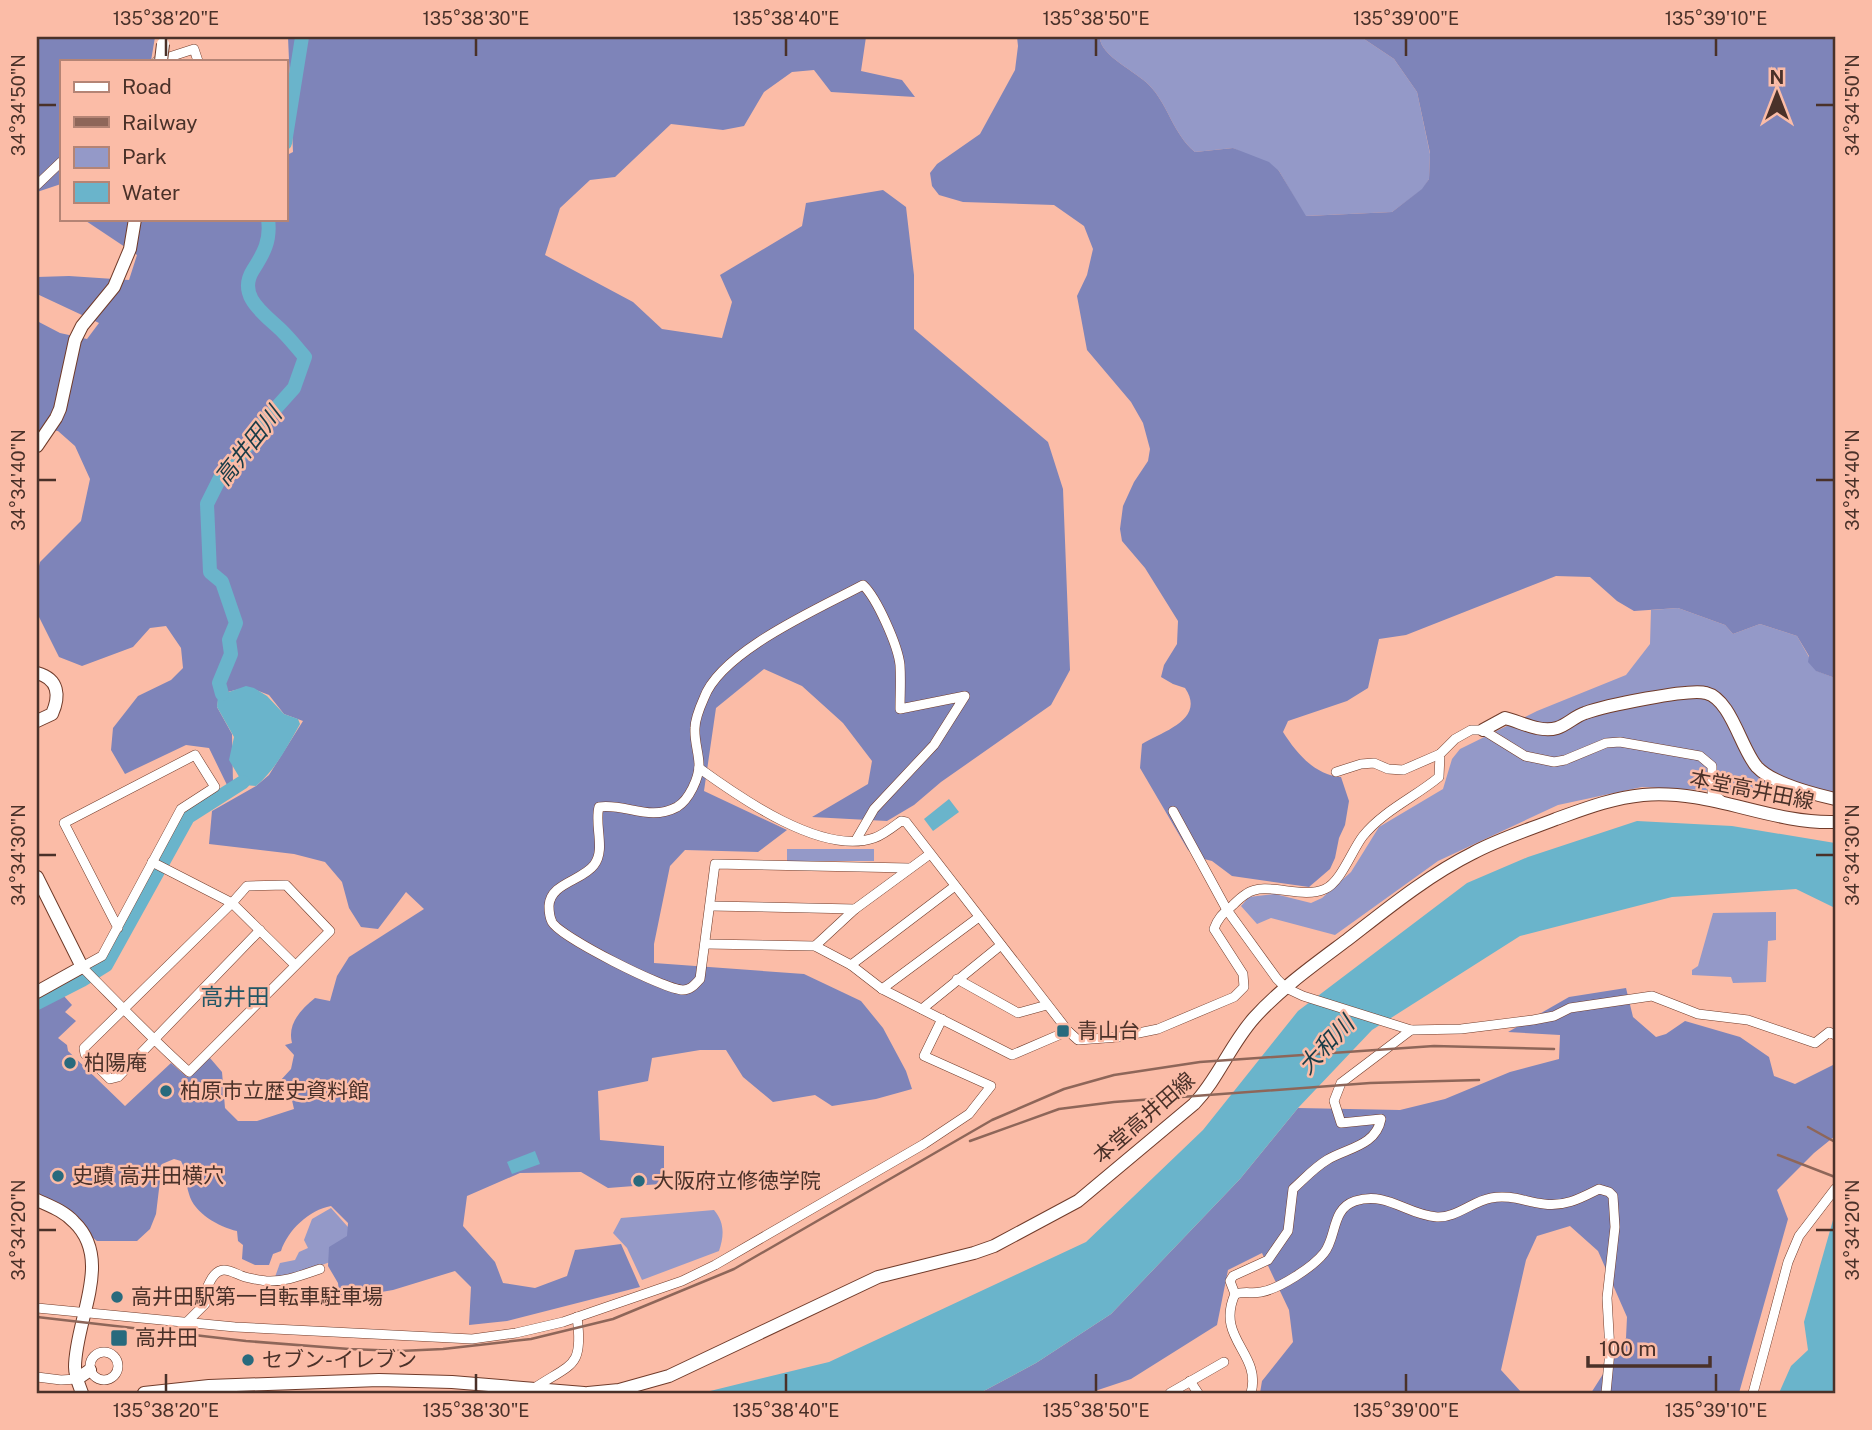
<svg xmlns="http://www.w3.org/2000/svg" width="1872" height="1430" font-family="'Public Sans','Noto Sans JP',sans-serif">
	<style>
		.green { fill: #9499c8 }
		.forest { fill: #7e84b9 }
		.water { fill: #6ab4cb }
		.lines { fill: none; stroke-linecap: round; stroke-linejoin: round }
		.river { stroke: #6ab4cb; stroke-width: 14 }
		.street-casing { stroke: #703b2a; stroke-width: 10 }
		.secondary-casing { stroke: #703b2a; stroke-width: 14 }
		.street { stroke: #fff; stroke-width: 9 }
		.secondary { stroke: #fff; stroke-width: 12 }
		.rail { stroke: #8e6659; stroke-width: 2.5 }
		.secondary-bridge-casing { stroke: #703b2a; stroke-width: 14; stroke-linecap: butt }
		.secondary-bridge { stroke: #fff; stroke-width: 12 }
		.ticks { fill: none; stroke: #4a3129; stroke-width: 2.5 }
		.poi-dot { fill: #286a7d; stroke: #fbbca7; stroke-width: 2.5 }
		.labels { text-anchor: middle; stroke-width: 5; stroke-linejoin: round; paint-order: stroke }
		.street-label { font-size: 21px; fill: #4a3129; stroke: #fbbca7 }
		.poi-label { font-size: 21px; fill: #4a3129; stroke: #fbbca7; text-anchor: start }
		.water-label { font-size: 23px; font-style: italic; fill: #193c47; stroke: #fbbca7 }
		.neighbourhood-label { font-size: 23px; fill: #225665; stroke: #fbbca7 }
		.neatline { fill: none; stroke: #4a3129; stroke-width: 2.5 }
		.ticks-label { font-size: 18px; text-anchor: middle; fill: #4a3129 }
	</style>
	<rect width="100%" height="100%" fill="#fbbca7"/>
	<g class="green">
		<path d="M1100 37H1361L1394 59 1417 92 1430 154 1429 179 1423 189 1392 212 1305 216 1279 171 1233 148 1195 152C1173 134 1168 104 1149 85 1137 72 1099 55 1100 37Z"/>
		<path d="M1678 608 1725 625 1733 634 1760 624 1797 636 1817 671 1835 678V793L1793 781 1745 792 1642 787 1558 805 1438 861 1335 935 1271 918 1257 924 1241 906 1249 897 1275 894 1311 903 1322 898 1351 872 1379 827 1443 789 1452 759 1460 749 1537 711 1626 675 1650 644 1651 610Z"/>
		<rect x="787" y="849" width="87" height="12"/>
		<path d="M1776 912V940L1768 941 1766 982 1733 983 1731 977 1692 975V970L1698 966 1713 913Z"/>
		<path d="M331 1208 356 1236 330 1262 287 1278 275 1277 280 1263 295 1260 299 1252 308 1248 304 1240 312 1219Z"/>
		<path d="M714 1210C725 1223 724 1236 719 1251L642 1280 627 1248 613 1233 621 1218Z"/>
	</g>
	<g class="forest">
		<path d="M37 37H155L151 61H61V184L37 192Z"/>
		<path d="M288 37H866L861 71 902 80 915 97 831 92 814 70 792 72 764 92 744 126 723 130 671 124 615 177 590 180 560 208 545 255 633 302 662 329 722 338 732 302 720 275 802 226 806 203 883 190 906 207 914 275V329L1048 442 1063 489 1070 670 1051 705 941 782 914 805 887 821 812 817 868 784 872 761 843 723 802 686 764 669 716 708 704 791 787 830 758 852 685 850 670 866 654 944V963L804 974 861 1001 883 1028 906 1071 912 1089 876 1099 832 1106 815 1095 773 1102 743 1077 726 1050H700L652 1058 648 1081 598 1091 600 1140 664 1146V1168L660 1184 608 1188 581 1172 520 1173 467 1196 463 1226 495 1262 503 1283 535 1288 567 1276 575 1250 621 1244 640 1287 507 1321 469 1325 471 1287 455 1271 393 1290 340 1299 338 1283 328 1266 329 1247 347 1236 348 1223 331 1206C309 1210 288 1230 281 1251L273 1254 269 1265H255L242 1259 243 1245 238 1241 237 1231C219 1227 194 1213 189 1194 185 1182 187 1172 181 1161L174 1159 162 1164 156 1214 150 1229 137 1241H97C89 1236 83 1223 76 1216 65 1206 50 1200 37 1193V1009L63 995 72 1005 65 1012 76 1021 58 1038 67 1045 68 1051 125 1106 171 1063 187 1077 210 1058 222 1072 225 1108 238 1121H257L294 1109 291 1096 280 1081 291 1069 294 1055 285 1045 292 1043C287 1024 301 1009 315 998L330 1001 337 976 349 957 424 909 406 892 378 929 361 927 349 908 342 882 325 862 294 854 209 844 212 811 256 786 269 775 303 721 284 714 269 695 248 687 219 694 217 707 232 734 233 782 227 785 209 748 186 745 125 774 111 750 113 728 138 696 171 680 183 668 181 648 166 626 150 628 133 647 82 666 59 657 37 613V574L40 562 81 521 90 479 75 446 58 431 43 429 37 442V321L60 333 87 339 99 323 37 294V277L69 276 129 280 137 255 83 219H285V156L293 152Z"/>
		<path d="M1017 37H1100C1099 55 1137 72 1149 85 1168 104 1173 134 1195 152L1233 148 1269 162 1279 171 1306 216 1392 212 1422 189 1429 179 1430 153 1417 92 1394 59 1361 37H1835V678L1816 671 1808 662 1809 656 1797 636 1760 624 1733 634 1725 625 1678 608 1634 611 1617 601 1590 577 1556 576 1406 635 1379 639 1368 688 1347 701 1288 721 1283 732C1297 754 1315 775 1341 777L1349 801 1345 825 1339 838 1335 858 1330 869 1309 887 1232 876 1212 861 1200 858 1188 850 1140 768 1142 744C1164 731 1206 719 1185 688L1173 684 1161 677 1164 665 1177 644 1178 621 1145 568 1122 541 1120 529 1123 506 1134 482 1148 461 1150 449 1143 423 1131 402 1087 350 1077 296 1087 275 1093 249 1084 226 1054 205 963 202 939 195 932 186 930 173 937 164 980 134 1015 70 1018 46Z"/>
		<path d="M1626 988 1633 1017 1656 1037 1666 1034 1685 1021 1740 1037 1769 1057 1774 1076 1795 1084 1835 1064V1136L1814 1153 1777 1190 1788 1219 1739 1393H1591L1626 1338 1627 1317 1598 1251 1570 1226 1537 1236 1526 1260 1501 1370 1522 1393H1260L1262 1381 1293 1342 1289 1310 1262 1253 1228 1270 1217 1325 1131 1379 1089 1393H980L1036 1363 1111 1314 1240 1179 1298 1108 1400 1110 1445 1099 1510 1072 1559 1059 1560 1035 1508 1032 1569 997Z"/>
	</g>
	<g class="water">
		<path d="M219 683 223 694 246 686 254 688 267 696 284 714 298 719 300 724C287 747 276 769 256 786L244 785 229 760 234 737 217 707Z"/>
		<path d="M949 799 959 812 933 831 924 819Z"/>
		<path d="M1637 821 1732 826 1835 843V908L1796 889 1672 897 1520 936 1372 1030 1298 1108 1240 1179 1111 1314 1036 1363 980 1393H702L829 1362 1086 1242 1203 1130 1298 1011 1467 883 1528 857Z"/>
		<path d="M535 1151 540 1164 512 1174 507 1162Z"/>
		<path d="M1835 1213V1393H1779L1791 1366 1808 1350 1804 1322Z"/>
	</g>
	<g class="lines">
		<g class="river">
			<path d="M285 143 302 37"/>
			<path d="M222 694 219 683 231 654 229 640 236 623 222 582 210 572 207 504 221 476 237 460 268 417 294 388 305 357C298 349 291 340 283 332 266 315 236 297 253 270 264 253 271 240 268 219"/>
			<path d="M37 1003 82 980 106 965 188 817 243 782"/>
		</g>
		<g class="street-casing">
			<g id="street">
				<path d="M157 61 194 49 198 61"/>
				<path d="M37 185 61 162"/>
				<path d="M699 768C739 797 822 856 874 838 883 835 893 827 901 821L906 822 1068 1031 1078 1040 1119 1037 1158 1029 1234 997 1244 987 1243 974 1214 929C1218 917 1224 913 1233 905 1237 901 1241 897 1246 894 1266 880 1301 900 1325 889 1341 882 1352 850 1363 836 1383 811 1415 797 1439 777L1440 754 1455 739 1471 730H1483L1525 756 1554 762 1565 760 1606 743 1620 742 1700 756 1712 766V792L1722 801"/>
				<path d="M1336 772 1361 764 1374 763 1388 769 1403 770 1440 754"/>
				<path d="M1173 811 1227 910 1277 979 1286 988 1303 996 1411 1030 1461 1029 1533 1020 1554 1016 1570 1008 1652 996 1698 1014 1748 1020 1815 1043 1829 1032 1835 1035"/>
				<path d="M856 840 874 809 934 745 965 696 900 709C900 695 901 680 900 665 898 646 877 598 863 585 820 608 721 651 704 698 700 707 695 719 695 728 694 741 699 753 699 765 699 778 689 800 677 807 649 822 626 803 599 807 594 825 606 850 594 865 582 881 550 883 549 906 549 910 550 918 552 922 560 937 665 990 683 990 691 990 695 984 700 979L715 864 909 868"/>
				<path d="M152 862 232 903 295 965"/>
				<path d="M710 906 855 909"/>
				<path d="M118 928 64 823 195 755 215 787 181 809 102 956 82 967C117 1002 152 1039 189 1072L330 931 286 885 247 886 232 903 84 1048 85 1054 110 1079 118 1077 260 930"/>
				<path d="M705 944 815 946 851 965 882 989 1012 1055 1068 1031"/>
				<path d="M815 946 855 909 930 854"/>
				<path d="M851 965 955 886"/>
				<path d="M957 979 1018 1013 1047 1005"/>
				<path d="M882 989 979 917"/>
				<path d="M922 1009 1001 945"/>
				<path d="M1235 1294C1245 1291 1252 1294 1261 1292 1279 1289 1313 1267 1324 1253 1337 1237 1331 1209 1355 1201 1388 1191 1406 1215 1437 1217 1456 1218 1473 1201 1491 1198 1510 1194 1526 1202 1544 1204 1565 1207 1581 1198 1599 1189L1609 1192 1613 1196 1615 1227 1607 1298 1610 1351 1606 1393"/>
				<path d="M37 1308 235 1327 472 1339 516 1333 563 1322 682 1281 715 1265 924 1144 969 1114 991 1086 924 1056 942 1019"/>
				<path d="M186 1323 205 1304C205 1293 206 1288 212 1278 222 1263 232 1273 245 1277 252 1279 260 1280 267 1281 285 1282 302 1275 320 1269"/>
				<circle cx="104" cy="1366" r="14"/>
				<path d="M37 1377 61 1380 77 1379"/>
				<path d="M1190 1381 1198 1393"/>
				<path d="M533 1389C571 1363 584 1369 577 1317"/>
				<path d="M1170 1393 1224 1362"/>
				<path d="M1251 1393C1262 1353 1215 1339 1235 1294L1230 1281 1233 1276 1268 1260 1288 1231 1293 1189C1304 1179 1315 1167 1327 1160 1347 1148 1376 1146 1381 1119L1341 1123 1334 1101 1341 1083 1411 1030"/>
				<path d="M1753 1393 1788 1262 1799 1236 1835 1189"/>
			</g>
		</g>
		<g class="secondary-casing">
			<g id="secondary">
				<path d="M37 446 56 418 60 409 75 340 82 326 114 287 130 249 135 219"/>
				<path d="M37 673C59 679 60 696 52 714L37 721"/>
				<path d="M1483 730 1505 718C1521 722 1540 733 1557 728 1567 725 1575 716 1585 713 1604 706 1690 688 1706 693 1731 699 1741 749 1757 767 1773 784 1813 794 1835 799"/>
				<path d="M37 877 82 967 37 992"/>
				<path d="M37 1200C50 1206 64 1211 74 1222 114 1260 75 1320 75 1367 75 1376 79 1385 82 1393"/>
				<path d="M77 1379 90 1370"/>
				<path d="M144 1393 209 1386 379 1380 452 1382 584 1393"/>
				<path d="M588 1393 619 1390 669 1376 878 1277 974 1253 994 1246 1078 1201 1194 1104C1218 1079 1230 1045 1254 1018 1281 988 1315 964 1347 940 1387 909 1427 876 1473 853 1499 839 1528 830 1556 819 1584 809 1612 798 1643 795 1712 789 1769 824 1835 822"/>
			</g>
		</g>
		<use href="#street" class="street"/>
		<use href="#secondary" class="secondary"/>
		<g class="rail">
			<path d="M1808 1127 1835 1142"/>
			<path d="M970 1141 1059 1109 1114 1102 1370 1083 1479 1080"/>
			<path d="M1778 1155 1835 1177"/>
			<path d="M37 1317 246 1341 349 1349 400 1351 443 1349 531 1339 613 1319 734 1269 992 1120 1064 1089 1114 1075 1200 1062 1434 1046 1554 1049"/>
		</g>
		<g class="secondary-bridge-casing">
			<path id="secondary-bridge" d="M161 61 163 44"/>
		</g>
		<use href="#secondary-bridge" class="secondary-bridge"/>
	</g>
	<path class="ticks" d="M166 38V56M476 38V56M786 38V56M1096 38V56M1406 38V56M1716 38V56M38 105H56M1816 105H1834M38 480H56M1816 480H1834M38 855H56M1816 855H1834M38 1230H56M1816 1230H1834M166 1374V1392M476 1374V1392M786 1374V1392M1096 1374V1392M1406 1374V1392M1716 1374V1392"/>
	<g class="poi-dot">
		<rect x="1056" y="1024" width="14" height="14" rx="3.5"/>
		<circle cx="70" cy="1063" r="7"/>
		<circle cx="166" cy="1091" r="7"/>
		<circle cx="58" cy="1176" r="7"/>
		<circle cx="639" cy="1181" r="7"/>
		<circle cx="117" cy="1297" r="7"/>
		<rect x="110" y="1329" width="18" height="18" rx="3.5"/>
		<circle cx="248" cy="1360" r="7"/>
	</g>
	<g class="labels">
		<g class="street-label">
			<text transform="translate(1752 790) rotate(11)" y="7">本堂高井田線</text>
			<text transform="translate(1144 1118) rotate(-41)" y="7">本堂高井田線</text>
		</g>
		<g class="poi-label">
			<text x="1077" y="1038">青山台</text>
			<text x="84" y="1070">柏陽庵</text>
			<text x="180" y="1098">柏原市立歴史資料館</text>
			<text x="72" y="1183">史蹟 高井田横穴</text>
			<text x="653" y="1188">大阪府立修徳学院</text>
			<text x="131" y="1304">高井田駅第一自転車駐車場</text>
			<text x="135" y="1345">高井田</text>
			<text x="262" y="1367">セブン-イレブン</text>
		</g>
		<g class="water-label">
			<text transform="translate(248 446) rotate(-52)" y="8">高井田川</text>
			<text transform="translate(1326 1045) rotate(-47)" y="8">大和川</text>
		</g>
		<g class="neighbourhood-label">
			<text x="235" y="1005">高井田</text>
		</g>
	</g>
	<rect width="1872" height="1430" fill="none" stroke="#fbbca7" stroke-width="77"/>
	<rect x="60" y="60" width="228" height="161" fill="#fbbca7" stroke="#b48475" stroke-width="2"/>
	<rect x="74" y="82" width="35" height="10" fill="#ffffff" stroke="#b48475" stroke-width="2"/>
	<text x="122" y="94" font-size="21" fill="#4a3129">Road</text>
	<rect x="74" y="117" width="35" height="10" fill="#8e6659" stroke="#b48475" stroke-width="2"/>
	<text x="122" y="130" font-size="21" fill="#4a3129">Railway</text>
	<rect x="74" y="147" width="35" height="21" fill="#9499c8" stroke="#b48475" stroke-width="2"/>
	<text x="122" y="164" font-size="21" fill="#4a3129">Park</text>
	<rect x="74" y="182" width="35" height="21" fill="#6ab4cb" stroke="#b48475" stroke-width="2"/>
	<text x="122" y="200" font-size="21" fill="#4a3129">Water</text>
	<g transform="translate(1777 94)" stroke="#fbbca7" stroke-width="5" paint-order="stroke">
	<path d="M0-5L12 26L0 18L-12 26Z" fill="#4a3129"/>
	<text y="-10" font-size="19" font-weight="bold" text-anchor="middle" fill="#4a3129">N</text>
	</g>
	<path d="M1588 1356v10h122v-10" fill="none" stroke="#4a3129" stroke-width="3.5"/>
	<text x="1599" y="1356" font-size="21" fill="#4a3129" stroke="#fbbca7" stroke-width="5" paint-order="stroke">100 m</text>
	<rect x="38" y="38" width="1796" height="1354" class="neatline"/>
	<g class="ticks-label">
		<text x="166" y="25">135°38'20"E</text>
		<text x="476" y="25">135°38'30"E</text>
		<text x="786" y="25">135°38'40"E</text>
		<text x="1096" y="25">135°38'50"E</text>
		<text x="1406" y="25">135°39'00"E</text>
		<text x="1716" y="25">135°39'10"E</text>
		<text transform="translate(19 105) rotate(-90)" y="6">34°34'50"N</text>
		<text transform="translate(1853 105) rotate(-90)" y="6">34°34'50"N</text>
		<text transform="translate(19 480) rotate(-90)" y="6">34°34'40"N</text>
		<text transform="translate(1853 480) rotate(-90)" y="6">34°34'40"N</text>
		<text transform="translate(19 855) rotate(-90)" y="6">34°34'30"N</text>
		<text transform="translate(1853 855) rotate(-90)" y="6">34°34'30"N</text>
		<text transform="translate(19 1230) rotate(-90)" y="6">34°34'20"N</text>
		<text transform="translate(1853 1230) rotate(-90)" y="6">34°34'20"N</text>
		<text x="166" y="1417">135°38'20"E</text>
		<text x="476" y="1417">135°38'30"E</text>
		<text x="786" y="1417">135°38'40"E</text>
		<text x="1096" y="1417">135°38'50"E</text>
		<text x="1406" y="1417">135°39'00"E</text>
		<text x="1716" y="1417">135°39'10"E</text>
	</g>
</svg>
